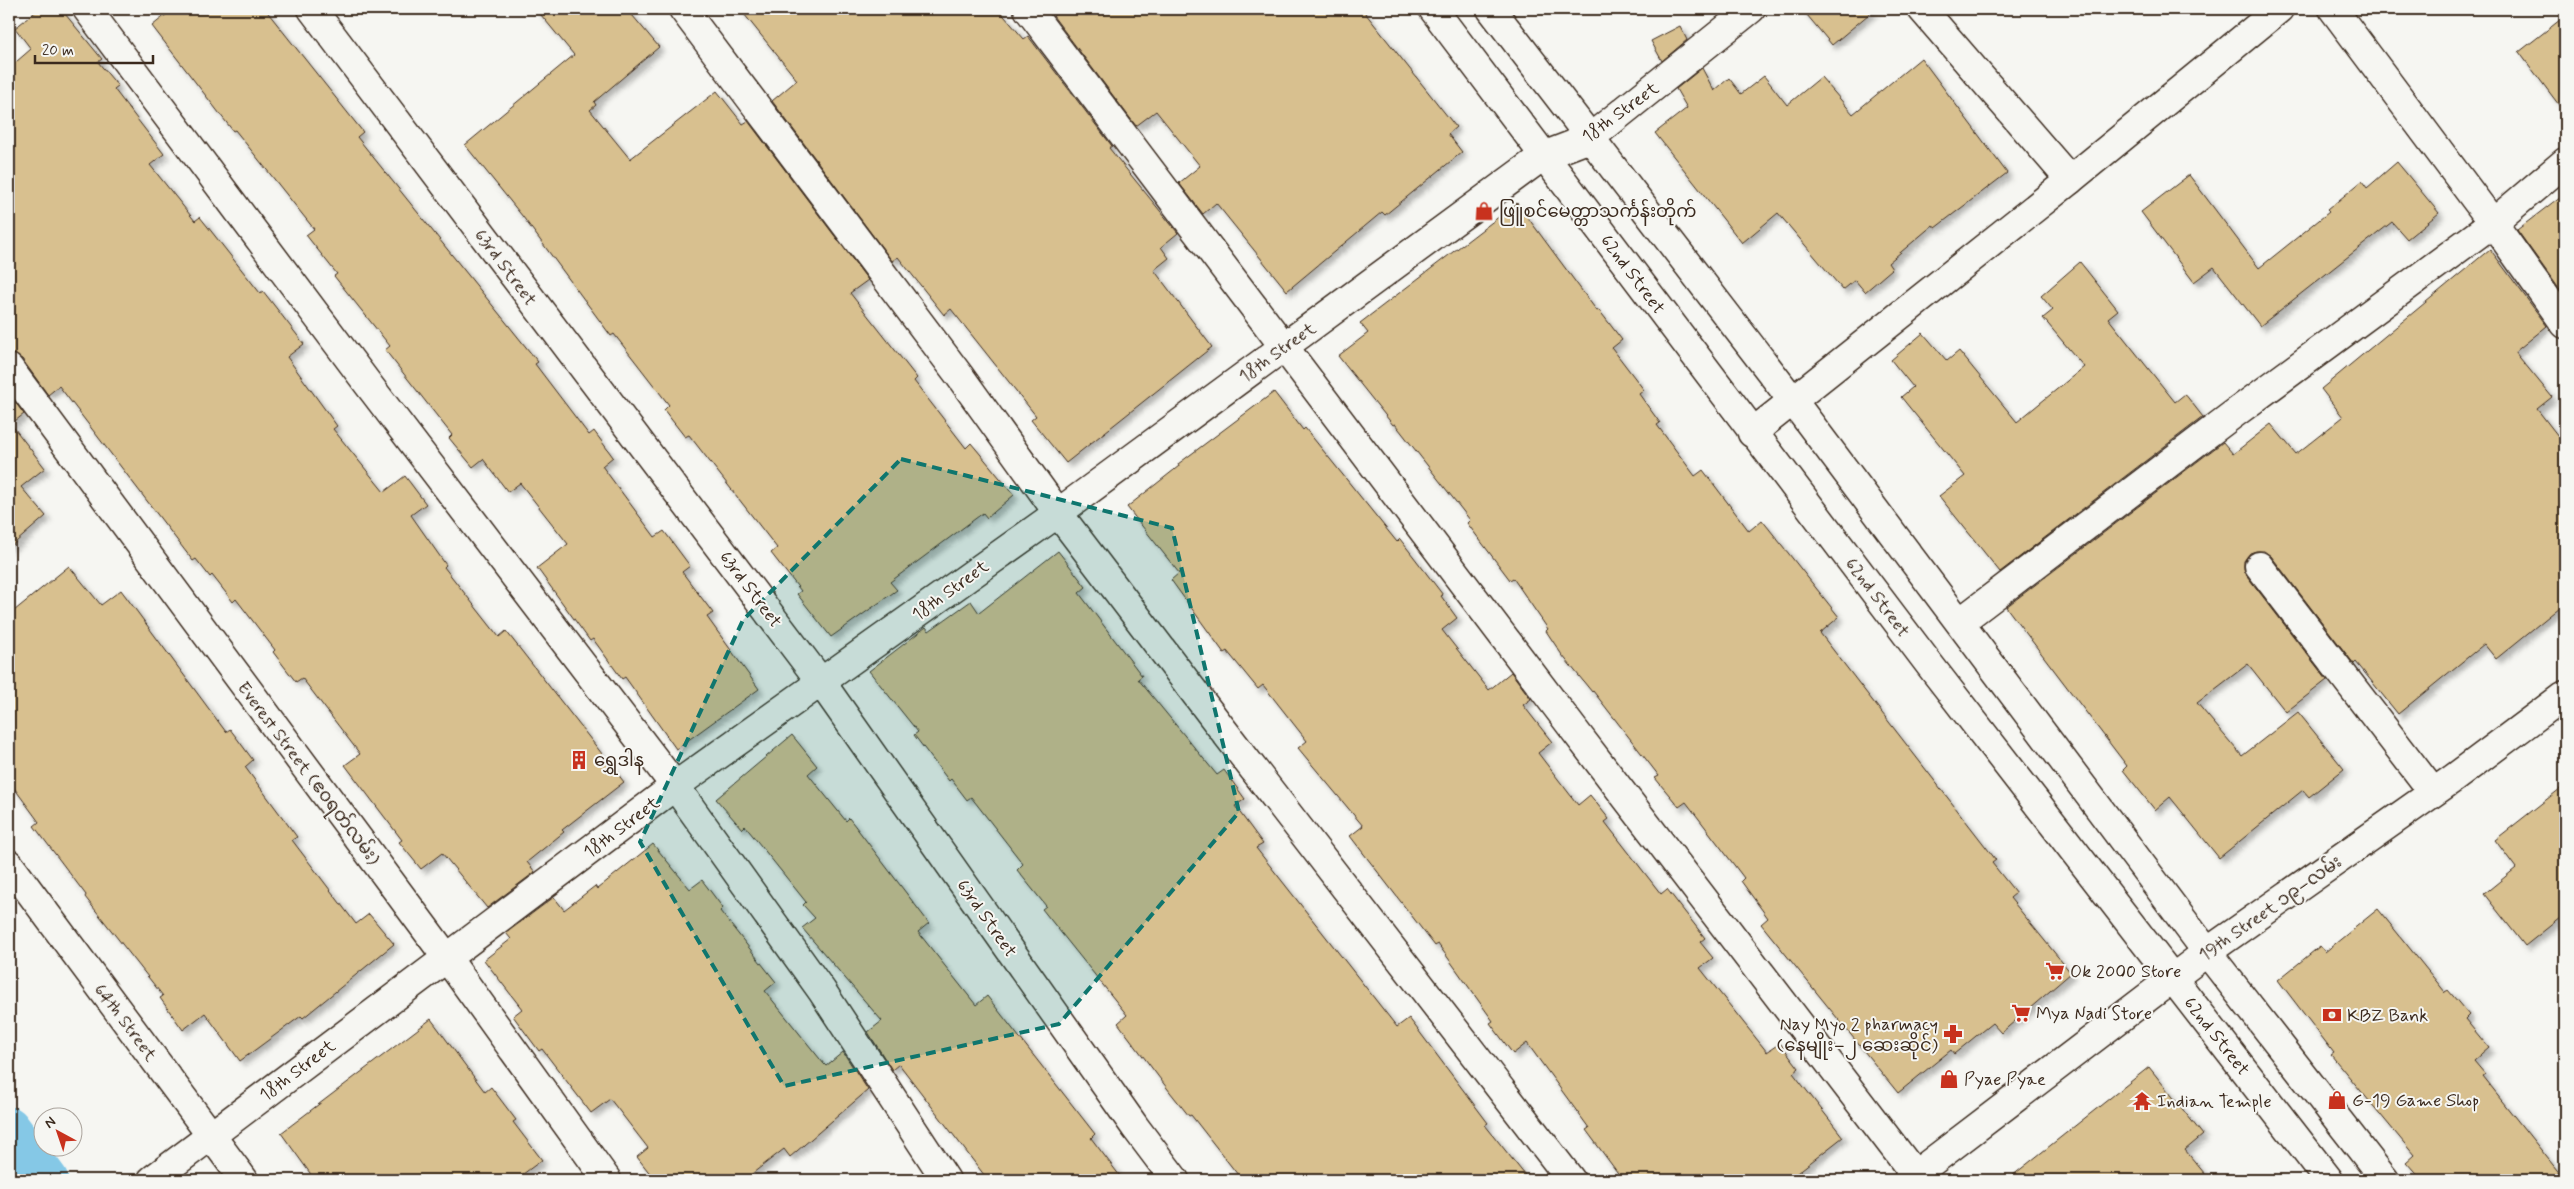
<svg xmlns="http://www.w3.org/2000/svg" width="2574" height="1189" font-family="Mynerve,'Noto Sans Myanmar',sans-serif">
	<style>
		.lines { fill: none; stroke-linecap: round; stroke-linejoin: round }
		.canal { stroke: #85c8e6; stroke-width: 41 }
		.building { fill: #d8c08f; stroke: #3b2a1e; filter: url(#shadow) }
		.street-casing { stroke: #3b2a1e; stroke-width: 31 }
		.secondary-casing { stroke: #3b2a1e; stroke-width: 31 }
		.street { stroke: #f6f6f2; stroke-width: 28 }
		.secondary { stroke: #f6f6f2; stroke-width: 28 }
		.marked { fill: #0f766e; fill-opacity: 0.2; stroke: #0f766e; stroke-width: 4; stroke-dasharray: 10 6; stroke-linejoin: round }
		.labels { text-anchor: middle; stroke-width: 4; stroke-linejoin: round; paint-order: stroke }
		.street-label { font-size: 18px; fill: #3b2a1e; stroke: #f6f6f2 }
		.poi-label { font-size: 18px; fill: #3b2a1e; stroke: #f6f6f2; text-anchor: start }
	</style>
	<defs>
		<filter id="shadow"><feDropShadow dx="4.5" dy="4.5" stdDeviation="2.5" flood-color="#0004"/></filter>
	</defs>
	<rect width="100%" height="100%" fill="#f6f6f2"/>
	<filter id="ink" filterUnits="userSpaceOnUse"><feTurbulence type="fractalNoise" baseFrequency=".02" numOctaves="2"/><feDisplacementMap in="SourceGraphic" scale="10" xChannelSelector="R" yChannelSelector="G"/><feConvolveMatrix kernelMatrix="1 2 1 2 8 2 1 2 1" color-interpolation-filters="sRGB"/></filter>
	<g filter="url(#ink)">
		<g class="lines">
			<path class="canal" d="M9 1127 48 1180"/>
		</g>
		<g class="building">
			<path d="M39 9H61L102 59 98 62 118 86 114 89 164 154 150 165 195 221 200 217 260 293 263 291 304 344 287 357 337 426 333 429 384 492 405 476 426 504 411 515 446 565 444 567 499 637 506 631 624 782 562 830 564 832 527 862 535 872 487 908 442 853 421 869 399 842 402 840 345 765 360 754 302 678 296 682 273 652 275 650 236 599 233 602 212 575 210 577 196 559 193 561 59 386 48 395 22 359 9 353V68L31 49 15 28Z"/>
			<path d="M173 9H265L363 132 357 137 538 362 535 364 589 435 594 431 613 457 602 466 655 537 664 531 690 566 682 572 713 613 707 617 759 689 676 749 625 677 622 679 593 639 590 641 537 568 568 544 520 483 508 492 483 459 473 467 449 438 452 435 385 350 390 346 334 276 337 274 306 235 314 229 235 130 233 131 152 26Z"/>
			<path d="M536 9H627L659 47 594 102 596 105 590 110 630 159 717 91 743 124 748 121 868 280 850 293 917 378 914 381 966 448 971 443 1014 495 987 518 983 513 890 582 897 590 831 637 797 594 801 591 771 553 777 548 689 435 685 437 664 410 669 405 614 334 611 336 523 217 465 145 574 55Z"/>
			<path d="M740 9H998L1024 39 1028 36 1112 146 1109 148 1178 233 1161 247 1169 258 1154 270 1212 347 1066 463 1031 420 1036 416 951 309 944 315 898 257 892 261 772 101 797 80Z"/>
			<path d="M1063 9H1362L1456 127 1448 134 1462 152 1385 215 1382 212 1287 291 1216 203 1203 214 1179 183 1200 166 1156 111 1136 126 1053 16Z"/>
			<path d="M1802 9H1875L1832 45Z"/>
			<path d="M2565 16V113L2519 52Z"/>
			<path d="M1680 26 1687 40 1662 61 1651 41Z"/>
			<path d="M1921 58 2007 173 1935 228 1933 225 1888 263 1892 269 1865 292 1855 280 1843 290 1778 213 1742 243 1655 133 1687 108 1676 89 1702 68 1714 91 1729 78 1741 94 1764 76 1787 105 1821 77 1853 114Z"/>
			<path d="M2397 162 2439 213 2407 239 2392 222 2260 326 2214 267 2194 282 2141 212 2189 175 2259 268 2329 212 2327 210 2362 181 2367 188Z"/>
			<path d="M2565 193V297L2517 230Z"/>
			<path d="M1517 203 1597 311 1599 310 1622 340 1612 348 1644 390 1639 394 1660 423 1657 425 1695 476 1703 470 1749 531 1762 520 1839 617 1820 633 1996 860 1992 863 2016 893 2010 898 2071 973 2001 1033 1992 1023 1954 1054 1951 1050 1898 1093 1761 924 1768 918 1741 881 1744 878 1686 802 1679 807 1655 778 1659 776 1593 691 1592 692 1562 655 1546 631 1548 629 1513 578 1510 580 1467 523 1470 520 1395 424 1393 425 1338 356 1368 333 1360 323Z"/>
			<path d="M2490 249 2547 326 2515 352 2552 397 2537 409 2565 445V603L2496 659 2484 644 2398 714 2356 662 2354 664 2271 556 2264 551H2256L2250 553 2244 561V569L2247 576 2327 680 2286 712 2248 664 2197 703 2242 756 2298 712 2344 769 2309 797 2303 790 2219 858 2170 797 2155 810 2123 770 2127 766 2006 607 2223 442 2233 454 2271 424 2296 454 2343 417 2321 389Z"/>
			<path d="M2080 262 2118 310 2108 318 2175 402 2185 394 2203 417 2000 572 1939 496 1965 476 1901 397 1913 387 1891 360 1923 333 1947 361 1959 351 2017 422 2084 367 2043 318 2053 310 2041 296Z"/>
			<path d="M1274 392 1303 430 1305 428 1397 542 1400 539 1443 595 1441 596 1457 618 1442 630 1489 690 1511 672 1531 699 1523 705 1552 742 1538 753 1578 805 1590 795 1609 819 1605 822 1661 894 1667 889 1705 938 1700 942 1713 958 1700 968 1767 1052 1780 1043 1799 1068 1793 1073 1843 1137 1788 1180H1623L1586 1130 1589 1128 1527 1043 1513 1054 1490 1023 1493 1021 1438 944 1435 946 1350 836 1363 826 1298 748 1307 741 1263 685 1258 689 1227 651 1224 653 1171 580 1179 573 1127 507 1179 466 1178 464Z"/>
			<path d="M9 394 24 414 11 424 45 468 21 487 46 516 9 548Z"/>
			<path d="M1058 551 1086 587 1079 593 1142 676 1138 679 1217 775 1224 770 1245 799 1235 806 1263 844 1256 848 1397 1027 1409 1018 1488 1123 1485 1125 1529 1180H1242L1191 1115 1189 1116 1170 1092 1118 1023 1127 1015 1042 909 1046 906 1017 870 1023 864 971 797 967 800 951 779 949 781 914 735 918 732 869 671 926 627 929 631 971 601 979 613Z"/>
			<path d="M69 566 101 605 121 590 226 732 230 729 253 760 245 767 297 837 292 840 356 924 369 914 394 944 303 1018 301 1016 240 1061 205 1013 183 1030 160 998 163 996 85 897 86 895 34 826 39 822 9 781V615Z"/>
			<path d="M792 735 817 766 808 774 846 821 849 818 929 923 918 932 976 1005 987 996 1095 1134 1091 1138 1123 1180H988L899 1064 892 1070 868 1032 882 1021 802 928 815 918 803 905 806 902 745 826 742 829 716 799Z"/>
			<path d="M2565 785V914L2525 946 2484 894 2516 868 2495 840Z"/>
			<path d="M653 844 690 889 702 880 723 908 720 911 776 982 765 991 824 1064 826 1066 843 1052 868 1090 790 1157 784 1149 744 1180H655L637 1157 648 1148 610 1099 591 1113 542 1049 539 1051 513 1016 522 1009 484 960 511 939 506 933 554 897 564 910 595 886 597 889Z"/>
			<path d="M2378 909 2445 992 2448 990 2469 1015 2465 1019 2489 1048 2474 1061 2485 1074 2482 1076 2565 1180H2422L2406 1162 2414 1155 2331 1055 2334 1053 2278 980 2320 946 2325 952Z"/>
			<path d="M431 1019 485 1092 491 1087 516 1120 513 1122 542 1160 515 1180H315L281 1133Z"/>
			<path d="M2149 1067 2203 1135 2185 1150 2210 1180H2007Z"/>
		</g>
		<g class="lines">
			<g class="street-casing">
				<g id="street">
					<path d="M87 9 368 384 675 786 822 991 946 1180"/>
					<path d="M312 9 821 682 1135 1127 1175 1180"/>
					<path d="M683 9 959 375 1058 513 1217 722 1571 1180"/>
					<path d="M1028 9 1575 731 1919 1180"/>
					<path d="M1922 9 2070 180 2279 9"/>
					<path d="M2333 9 2493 223 2565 324"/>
					<path d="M9 368 447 958 607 1180"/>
					<path d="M1752 433 2070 180"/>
					<path d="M2259 566 2433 792"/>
					<path d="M1960 622 2231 416 2493 223 2565 162"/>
					<path d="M9 864 244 1180"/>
					<path d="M152 1180 675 786 1058 513 1543 156 1590 138 1751 9"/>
				</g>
			</g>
			<g class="secondary-casing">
				<g id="secondary">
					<path d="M1433 9 1929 664 2329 1180"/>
					<path d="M1491 9 1793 401 2207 952 2385 1180"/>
					<path d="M1908 1180 2207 952 2454 778 2565 695"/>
				</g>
			</g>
			<use href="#street" class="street"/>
			<use href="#secondary" class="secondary"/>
		</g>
	</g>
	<path class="marked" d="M901 459 1172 528 1239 812 1059 1024 784 1086 640 842 743 620Z"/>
	<defs>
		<g id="shop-bare" transform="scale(1.5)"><path d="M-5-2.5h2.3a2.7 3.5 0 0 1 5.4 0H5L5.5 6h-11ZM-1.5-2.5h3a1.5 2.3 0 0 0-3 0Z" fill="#c8321e" stroke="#f6f6f2" stroke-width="2.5" paint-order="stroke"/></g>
		<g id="building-bare" transform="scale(1.5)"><path d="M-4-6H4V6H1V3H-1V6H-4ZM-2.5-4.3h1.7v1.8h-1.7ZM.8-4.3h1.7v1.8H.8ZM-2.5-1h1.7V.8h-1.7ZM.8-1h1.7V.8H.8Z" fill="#c8321e" stroke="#f6f6f2" stroke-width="2.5" paint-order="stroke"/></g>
		<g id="supermarket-bare" transform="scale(1.5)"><path d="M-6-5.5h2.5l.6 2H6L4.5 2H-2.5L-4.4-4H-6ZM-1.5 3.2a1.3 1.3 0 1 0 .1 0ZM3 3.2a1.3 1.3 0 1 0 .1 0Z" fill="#c8321e" stroke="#f6f6f2" stroke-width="2.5" paint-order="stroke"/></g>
		<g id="bank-bare" transform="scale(1.5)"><path d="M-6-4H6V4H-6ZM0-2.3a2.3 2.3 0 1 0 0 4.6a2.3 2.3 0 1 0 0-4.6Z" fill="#c8321e" stroke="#f6f6f2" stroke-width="2.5" paint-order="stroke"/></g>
		<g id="pharmacy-bare" transform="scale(1.5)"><path d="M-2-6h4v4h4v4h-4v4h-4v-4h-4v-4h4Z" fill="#c8321e" stroke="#f6f6f2" stroke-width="2.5" paint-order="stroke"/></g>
		<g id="temple-bare" transform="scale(1.5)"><path d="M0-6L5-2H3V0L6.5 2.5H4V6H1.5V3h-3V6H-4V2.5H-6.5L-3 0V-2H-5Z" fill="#c8321e" stroke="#f6f6f2" stroke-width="2.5" paint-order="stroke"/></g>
	</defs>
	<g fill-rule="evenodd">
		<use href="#shop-bare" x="1484" y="211"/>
		<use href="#building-bare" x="579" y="760"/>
		<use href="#supermarket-bare" x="2055" y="971"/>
		<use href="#supermarket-bare" x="2021" y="1013"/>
		<use href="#bank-bare" x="2332" y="1015"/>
		<use href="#pharmacy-bare" x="1953" y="1034"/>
		<use href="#shop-bare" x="1949" y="1079"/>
		<use href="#shop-bare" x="2337" y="1100"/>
		<use href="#temple-bare" x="2142" y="1101"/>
	</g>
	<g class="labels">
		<g class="street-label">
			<text transform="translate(1620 112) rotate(-36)" y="6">18th Street</text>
			<text transform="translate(506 267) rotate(53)" y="6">63rd Street</text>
			<text transform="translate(1633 274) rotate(53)" y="6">62nd Street</text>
			<text transform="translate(1277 352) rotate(-36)" y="6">18th Street</text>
			<text transform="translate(751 589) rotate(53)" y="6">63rd Street</text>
			<text transform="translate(950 590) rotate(-36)" y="6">18th Street</text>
			<text transform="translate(1878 597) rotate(53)" y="6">62nd Street</text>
			<text transform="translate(309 773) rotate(53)" y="6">Everest Street (ဧ၀ရတ်လမ်း)</text>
			<text transform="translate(621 827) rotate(-37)" y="6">18th Street</text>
			<text transform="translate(2270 908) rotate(-35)" y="6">19th Street ၁၉−လမ်း</text>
			<text transform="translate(987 918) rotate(55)" y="6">63rd Street</text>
			<text transform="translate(126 1022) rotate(53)" y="6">64th Street</text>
			<text transform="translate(2217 1036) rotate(52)" y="6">62nd Street</text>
			<text transform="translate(297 1070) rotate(-37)" y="6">18th Street</text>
		</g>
		<g class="poi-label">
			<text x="1499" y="217">ဖြူစင်မေတ္တာသင်္ကန်းတိုက်</text>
			<text x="594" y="766">ရွှေဒါန</text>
			<text x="2070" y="977">Ok 2000 Store</text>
			<text x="2036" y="1019">Mya Nadi Store</text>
			<text x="2347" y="1021">KBZ Bank</text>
			<text x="1938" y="1030" text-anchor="end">Nay Myo 2 pharmacy<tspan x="1938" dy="21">(နေမျိုး−၂ ဆေးဆိုင်)</tspan></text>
			<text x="1964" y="1085">Pyae Pyae</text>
			<text x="2352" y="1106">G-19 Game Shop</text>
			<text x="2157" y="1107">Indian Temple</text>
		</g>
	</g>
	<rect width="2574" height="1189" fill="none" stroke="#f6f6f2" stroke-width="30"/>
	<rect x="15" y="15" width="2544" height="1159" fill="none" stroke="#3b2a1e" stroke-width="2" filter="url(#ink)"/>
	<g transform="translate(58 1132) rotate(320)"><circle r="24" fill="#f6f6f2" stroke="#aba49d"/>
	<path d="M0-4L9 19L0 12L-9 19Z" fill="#c8321e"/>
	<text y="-8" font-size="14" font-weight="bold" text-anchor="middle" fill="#3b2a1e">N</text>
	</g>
	<path d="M35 55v8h118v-8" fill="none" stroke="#3b2a1e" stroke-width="2.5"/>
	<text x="42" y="55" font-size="15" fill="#3b2a1e" stroke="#f6f6f2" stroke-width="4" paint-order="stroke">20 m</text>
</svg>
